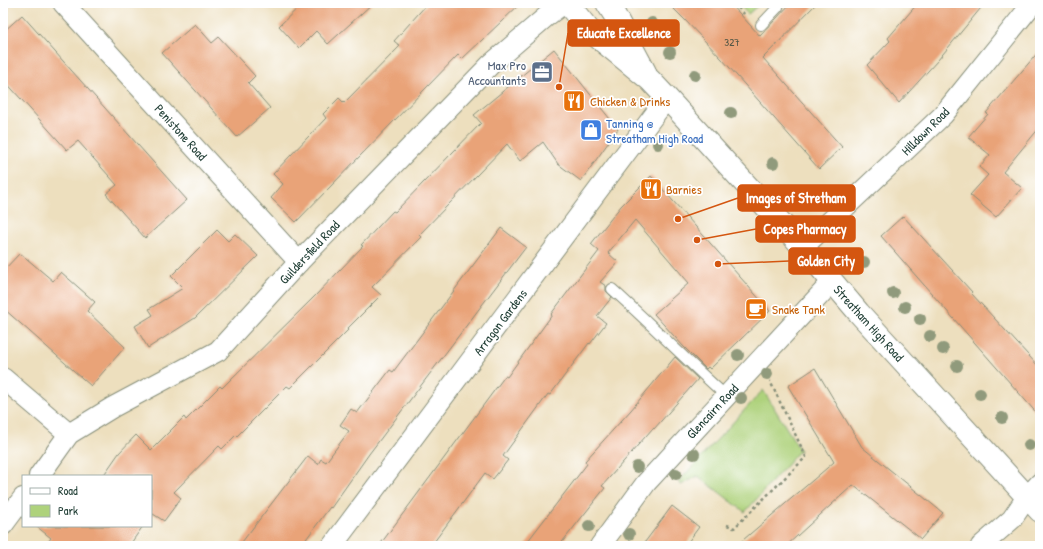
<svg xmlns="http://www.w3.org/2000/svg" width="1043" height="549" font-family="'Patrick Hand',sans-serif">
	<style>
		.green { fill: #aed27c; stroke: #668858 }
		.building { fill: #e9a378 }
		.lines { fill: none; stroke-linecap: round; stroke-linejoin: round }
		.service-casing { stroke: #868e79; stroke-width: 12 }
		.minor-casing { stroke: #868e79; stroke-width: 22 }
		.trunk-casing { stroke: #868e79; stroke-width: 24 }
		.path { stroke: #868e79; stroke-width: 2.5; stroke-dasharray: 3 3; stroke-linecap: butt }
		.service { stroke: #fff; stroke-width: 10 }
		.minor { stroke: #fff; stroke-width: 20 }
		.trunk { stroke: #fff; stroke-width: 22 }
		.tree { fill: #909a7c }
		.labels { text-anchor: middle; stroke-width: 3.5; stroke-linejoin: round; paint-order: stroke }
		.number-label { font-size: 11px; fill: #525645 }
		.service-label { font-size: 13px; fill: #4e5e75; stroke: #fff; text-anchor: end }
		.food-label { font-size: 13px; fill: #c56008; stroke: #fff; text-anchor: start }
		.shop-label { font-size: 13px; fill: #366cbe; stroke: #fff; text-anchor: start }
		.street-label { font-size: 13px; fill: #1f3d34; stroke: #fff }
		.leader { fill: none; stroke: #d45610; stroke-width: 1.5 }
		.callout-dot { fill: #d45610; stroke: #fff; stroke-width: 1.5 }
		.callout { fill: #d45610; stroke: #d45610; stroke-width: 1.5 }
		.callout-label { font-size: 14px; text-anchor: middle; font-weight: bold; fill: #fff }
	</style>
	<rect width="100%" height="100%" fill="#fff"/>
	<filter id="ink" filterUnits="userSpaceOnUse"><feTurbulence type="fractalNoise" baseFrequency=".025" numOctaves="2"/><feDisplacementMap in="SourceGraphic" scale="8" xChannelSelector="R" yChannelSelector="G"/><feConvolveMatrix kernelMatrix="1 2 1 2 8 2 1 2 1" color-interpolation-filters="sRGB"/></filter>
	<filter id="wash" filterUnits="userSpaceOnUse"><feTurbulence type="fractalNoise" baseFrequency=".012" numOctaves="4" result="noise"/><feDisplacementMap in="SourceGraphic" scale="16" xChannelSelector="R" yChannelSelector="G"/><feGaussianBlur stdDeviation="0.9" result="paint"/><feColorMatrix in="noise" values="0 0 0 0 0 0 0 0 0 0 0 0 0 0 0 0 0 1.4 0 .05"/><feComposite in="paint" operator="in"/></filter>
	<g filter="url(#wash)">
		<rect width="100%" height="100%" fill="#eddfbe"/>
		<g class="green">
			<path d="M737 3H761L748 14Z"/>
			<path d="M763 390 800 450 745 512 698 476 681 485 678 482Z"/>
		</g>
		<g id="blocks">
			<g class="building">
				<path d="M303 3H373L328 44 316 31 299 48 279 26Z"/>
				<path d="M428 3H521L462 59 458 55 296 222 271 198 283 184 273 174 326 118 323 114 339 98 344 103 400 46 394 41Z"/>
				<path d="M668 3H730L760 36 791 3H817L763 58 842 147 819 169 722 59 684 19Z"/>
				<path d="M918 3H985L938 60 899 103 867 65 890 41 888 38Z"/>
				<path d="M22 15 187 200 145 238 106 194 117 185 78 141 67 150 3 79V32Z"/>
				<path d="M195 24 212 43 219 37 255 76 248 83 270 108 237 137 162 53Z"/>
				<path d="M554 49 618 129 581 181 558 164 543 142 520 161 507 144 419 235 421 237 372 287 381 295 347 329 348 330 290 388 287 386 237 436 236 435 222 449 219 446 174 492 181 498 164 521 153 514 151 516V476H103L119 453 136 435 151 450 184 417 186 420 220 386 222 388 315 296 363 246 361 245 393 211 395 212 481 123 474 115Z"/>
				<path d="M1040 50V127L1003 172 1022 188 996 217 970 195 988 175 979 167 990 155 968 137 988 114 986 113Z"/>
				<path d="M651 176 770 311 710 369 708 367 706 369 684 347 654 314 689 283 635 220 608 253 618 262 600 282 606 286V291L612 297 597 316 606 323 590 344 589 343 550 395 548 394 503 456 508 460 493 479 485 473 431 546H379L505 376 507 377 552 315 551 314 599 251 591 244 621 206Z"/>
				<path d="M903 216 972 292 971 293 1040 368V417L881 236Z"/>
				<path d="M501 228 526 247 369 454 331 508 330 507 301 546H239L308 456 318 464 321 459 326 462 349 431 340 425 351 409 357 413 390 370 393 372Z"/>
				<path d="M217 230 228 241 235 234 258 256 195 318 148 348 135 326 153 315 149 309 183 288 171 276Z"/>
				<path d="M20 253 53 281 61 272 95 302 87 311 125 347 91 386 3 308V271Z"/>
				<path d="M675 357 698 379 654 429 653 428 602 486 605 488 559 546H524L587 464 585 461 631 410Z"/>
				<path d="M815 368 862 447 943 513 921 539 853 485 786 546H736L834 462 788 386Z"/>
				<path d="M672 506 699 527 685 546H642Z"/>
				<path d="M36 526H143L129 546H122L116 542 113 546H45L51 538Z"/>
			</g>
		</g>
	</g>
	<g filter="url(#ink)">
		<use href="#blocks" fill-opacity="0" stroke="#868e79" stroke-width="1"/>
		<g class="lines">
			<g class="service-casing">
				<g id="service">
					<path d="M761 25 778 7 779 3"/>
					<path d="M612 289C651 324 687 361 726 396"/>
				</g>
			</g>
			<g class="minor-casing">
				<g id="minor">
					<path d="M63 3 299 262"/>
					<path d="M803 247 943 115 1033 3"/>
					<path d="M3 378 69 434"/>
					<path d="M39 476 69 434 113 407 218 351 299 262 491 64 547 16 564 3"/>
					<path d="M3 525 23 498"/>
					<path d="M332 546 667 98"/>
					<path d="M600 546 646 483 832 282"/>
					<path d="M981 546 1012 519 1027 497 1040 483"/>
				</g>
			</g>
			<g class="trunk-casing">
				<g id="trunk">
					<path d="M567 3 589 30 650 80 667 98 803 247 859 313 1040 511"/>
					<path d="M607 3 614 14 645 72"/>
				</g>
			</g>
			<g class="path">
				<path d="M734 3 746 16"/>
				<path d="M727 525 734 528 806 457 770 381"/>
			</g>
			<use href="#service" class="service"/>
			<use href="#minor" class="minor"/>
			<use href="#trunk" class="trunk"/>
		</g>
		<g class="tree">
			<circle cx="652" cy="23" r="6"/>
			<circle cx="670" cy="52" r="6"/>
			<circle cx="695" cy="75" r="6"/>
			<circle cx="731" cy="113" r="6"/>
			<circle cx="658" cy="144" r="6"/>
			<circle cx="773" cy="163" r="6"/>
			<circle cx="864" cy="262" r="6"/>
			<circle cx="893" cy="293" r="6"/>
			<circle cx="905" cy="307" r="6"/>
			<circle cx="920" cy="319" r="6"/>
			<circle cx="930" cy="336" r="6"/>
			<circle cx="943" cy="349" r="6"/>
			<circle cx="738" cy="355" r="6"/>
			<circle cx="957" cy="366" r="6"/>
			<circle cx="767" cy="374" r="6"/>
			<circle cx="980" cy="394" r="6"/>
			<circle cx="741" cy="398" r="6"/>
			<circle cx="1002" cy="418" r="6"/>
			<circle cx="1029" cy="445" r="6"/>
			<circle cx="694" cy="454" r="6"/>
			<circle cx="637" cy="467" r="6"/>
			<circle cx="676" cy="474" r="6"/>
			<circle cx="589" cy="526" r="6"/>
			<circle cx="629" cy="534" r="6"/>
		</g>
	</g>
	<defs>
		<g id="office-square" transform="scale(1.15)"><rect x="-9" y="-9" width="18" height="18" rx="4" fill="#5c6f8a" stroke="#fff"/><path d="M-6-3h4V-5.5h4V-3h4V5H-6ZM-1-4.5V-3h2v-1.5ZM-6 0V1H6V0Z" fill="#fff"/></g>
		<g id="restaurant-square" transform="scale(1.15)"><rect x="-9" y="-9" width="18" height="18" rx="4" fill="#e8710a" stroke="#fff"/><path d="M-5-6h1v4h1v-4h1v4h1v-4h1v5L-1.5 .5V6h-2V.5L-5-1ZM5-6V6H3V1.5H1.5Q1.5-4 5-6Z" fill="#fff"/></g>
		<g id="shop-square" transform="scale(1.15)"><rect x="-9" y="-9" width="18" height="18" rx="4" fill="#3f7fe0" stroke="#fff"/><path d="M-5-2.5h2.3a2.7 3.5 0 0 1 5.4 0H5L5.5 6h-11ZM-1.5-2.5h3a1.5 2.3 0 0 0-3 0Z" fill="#fff"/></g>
		<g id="cafe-square" transform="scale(1.15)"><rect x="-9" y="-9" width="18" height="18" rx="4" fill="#e8710a" stroke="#fff"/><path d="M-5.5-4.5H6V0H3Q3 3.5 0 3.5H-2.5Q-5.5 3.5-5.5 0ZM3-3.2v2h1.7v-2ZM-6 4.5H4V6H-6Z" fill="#fff"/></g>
	</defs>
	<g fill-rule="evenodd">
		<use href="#office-square" x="542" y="72"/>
		<use href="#restaurant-square" x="574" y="101"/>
		<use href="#shop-square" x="591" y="130"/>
		<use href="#restaurant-square" x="651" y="189"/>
		<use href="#cafe-square" x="756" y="309"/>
	</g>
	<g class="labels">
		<g class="number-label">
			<text x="732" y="46">327</text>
		</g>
		<g class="service-label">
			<text x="526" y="70">Max Pro<tspan x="526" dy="15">Accountants</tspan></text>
		</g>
		<g class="food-label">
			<text x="590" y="106">Chicken &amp; Drinks</text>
			<text x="666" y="194">Barnies</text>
			<text x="772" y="314">Snake Tank</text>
		</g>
		<g class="shop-label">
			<text x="606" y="128">Tanning @<tspan x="606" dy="15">Streatham High Road</tspan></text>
		</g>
		<g class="street-label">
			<text transform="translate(925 131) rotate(-45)" y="5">Hilldown Road</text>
			<text transform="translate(181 132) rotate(48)" y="5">Penistone Road</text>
			<text transform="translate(309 252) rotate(-47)" y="5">Guildersfield Road</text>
			<text transform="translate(500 322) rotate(-53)" y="5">Arragon Gardens</text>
			<text transform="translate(869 323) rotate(48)" y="5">Streatham High Road</text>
			<text transform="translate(712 411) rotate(-47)" y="5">Glencairn Road</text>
		</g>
	</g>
	<path class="leader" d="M559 87L568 33M678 219L738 198M697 240L756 229M718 264L789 261"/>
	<g class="callout-dot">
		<circle cx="559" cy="87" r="4"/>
		<circle cx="678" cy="219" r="4"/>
		<circle cx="697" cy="240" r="4"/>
		<circle cx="718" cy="264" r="4"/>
	</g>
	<g class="callout">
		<rect x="568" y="20" width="111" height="26" rx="4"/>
		<rect x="738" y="185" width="117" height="26" rx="4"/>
		<rect x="756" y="216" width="99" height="26" rx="4"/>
		<rect x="789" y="248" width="74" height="26" rx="4"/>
	</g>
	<g class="callout-label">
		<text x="624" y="38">Educate Excellence</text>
		<text x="796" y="203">Images of Stretham</text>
		<text x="805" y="234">Copes Pharmacy</text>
		<text x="826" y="266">Golden City</text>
	</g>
	<rect width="1043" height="549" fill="none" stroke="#fff" stroke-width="16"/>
	<rect x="22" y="475" width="130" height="52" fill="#ffffff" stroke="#a5b1ae"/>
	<rect x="30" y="488" width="20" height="6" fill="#ffffff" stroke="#a5b1ae"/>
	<text x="58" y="495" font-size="12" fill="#1f3d34">Road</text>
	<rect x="30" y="505" width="20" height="12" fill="#aed27c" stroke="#a5b1ae"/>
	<text x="58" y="515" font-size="12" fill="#1f3d34">Park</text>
</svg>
